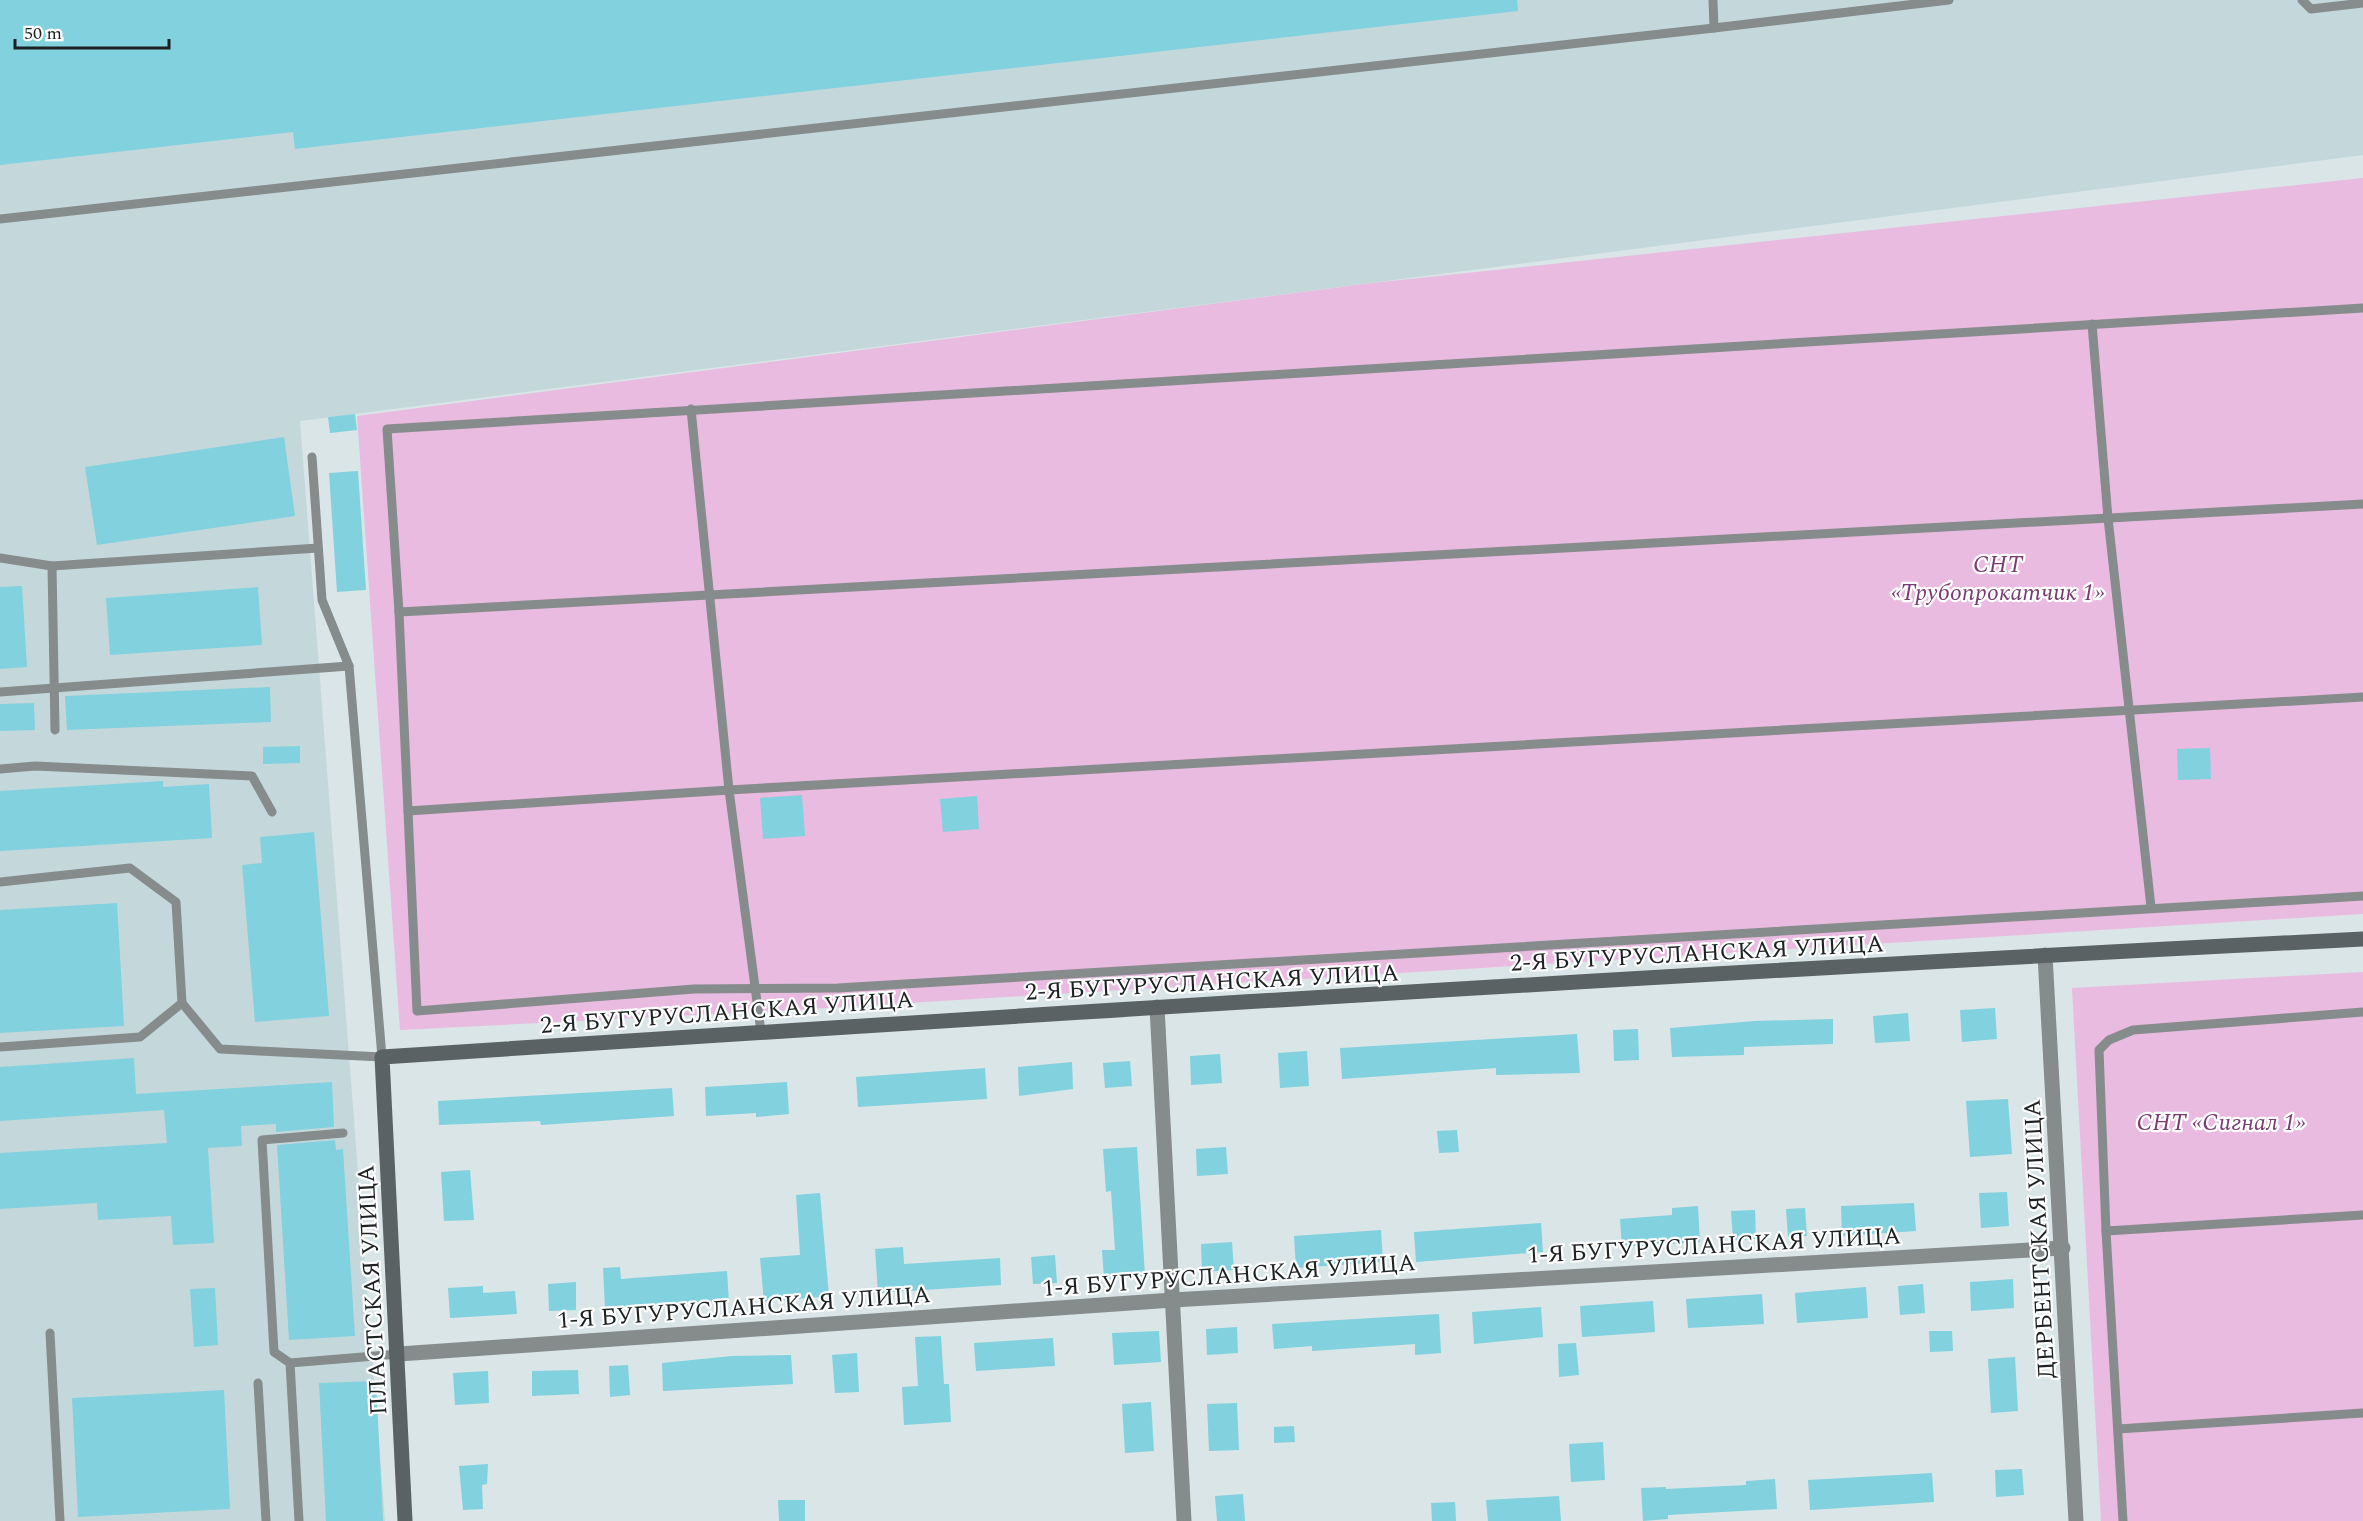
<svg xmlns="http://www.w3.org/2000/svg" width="2363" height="1521" font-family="Spectral,serif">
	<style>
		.built { fill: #c4d8db }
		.green { fill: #e9bbe0 }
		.building { fill: #82d1de }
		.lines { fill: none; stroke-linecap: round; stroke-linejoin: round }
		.lane { stroke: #868b8c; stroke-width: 9 }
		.street { stroke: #868b8c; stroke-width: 15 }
		.secondary { stroke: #5b6263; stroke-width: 15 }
		.labels { text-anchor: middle; stroke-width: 4.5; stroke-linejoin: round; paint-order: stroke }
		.park-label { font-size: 24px; font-style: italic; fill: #783c70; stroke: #fff }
		.street-label { font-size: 24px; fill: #1c2122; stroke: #fff }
	</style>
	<rect width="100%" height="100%" fill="#d9e5e7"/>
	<path class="built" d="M0 0H2363V155L300 421 385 1521H0Z"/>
	<g class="green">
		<path d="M2363 178V914L794 1010 400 1030 357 416 1372 283Z"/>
		<path d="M2363 972V1521H2101L2072 988Z"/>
	</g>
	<g class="building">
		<path d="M0 0H1517L1518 11 295 149 293 132 0 165Z"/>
		<path d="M355 414 357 430 330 433 328 417Z"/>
		<path d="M284 437 295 516 97 545 85 467Z"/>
		<path d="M358 471 366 590 337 592 329 473Z"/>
		<path d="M22 586 27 667 0 669V587Z"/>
		<path d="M258 587 262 645 110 655 106 598Z"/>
		<path d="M270 687 271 722 67 730 65 696Z"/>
		<path d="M34 703 35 730 0 731V704Z"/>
		<path d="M300 746V763L263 764V747Z"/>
		<path d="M2210 748 2211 779 2178 780 2177 749Z"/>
		<path d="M163 781V787L209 784 212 838 0 851V791Z"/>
		<path d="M802 795 805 836 763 839 760 798Z"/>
		<path d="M977 796 979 829 943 832 940 799Z"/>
		<path d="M314 832 329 1016 255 1022 242 865 262 863 260 837Z"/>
		<path d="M117 903 124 1026 0 1033V910Z"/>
		<path d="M1995 1008 1997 1039 1962 1042 1960 1010Z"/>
		<path d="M1908 1013 1910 1041 1875 1043 1873 1016Z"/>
		<path d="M1833 1019V1044L1744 1047V1055L1672 1057 1670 1028 1755 1021Z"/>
		<path d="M1638 1029 1639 1060 1614 1061 1613 1030Z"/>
		<path d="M1577 1034 1580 1073 1496 1075V1068L1342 1079 1340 1048Z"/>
		<path d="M1307 1051 1309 1086 1280 1088 1278 1053Z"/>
		<path d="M1220 1054 1222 1083 1191 1085 1190 1056Z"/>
		<path d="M134 1058 136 1094 332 1082 334 1127 276 1132V1124L241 1126 242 1146 208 1148 214 1243 173 1245 171 1216 98 1220 97 1203 0 1209V1153L167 1143 164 1110 0 1121V1067Z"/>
		<path d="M1130 1061 1132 1086 1105 1088 1103 1063Z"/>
		<path d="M1072 1062 1073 1089 1019 1096 1018 1067Z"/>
		<path d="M985 1068 987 1099 858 1107 856 1077Z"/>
		<path d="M787 1082 789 1114 756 1117V1113L706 1116 705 1087Z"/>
		<path d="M672 1088 674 1116 541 1125 540 1121 439 1125 438 1101Z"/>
		<path d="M2008 1099 2012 1154 1970 1157 1966 1101Z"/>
		<path d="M1457 1130 1459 1152 1439 1153 1437 1131Z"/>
		<path d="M335 1140 336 1150 343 1149 355 1336 289 1340 277 1145Z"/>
		<path d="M1137 1147 1145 1276 1104 1279 1102 1250H1115L1111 1191 1106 1192 1103 1149Z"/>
		<path d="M1226 1147 1228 1174 1197 1176 1196 1149Z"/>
		<path d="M470 1170 474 1220 444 1221 441 1172Z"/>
		<path d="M2007 1192 2009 1226 1981 1228 1979 1193Z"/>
		<path d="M820 1193 829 1296 764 1302 760 1258 800 1255 796 1195Z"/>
		<path d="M1914 1203 1916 1231 1842 1236 1841 1206Z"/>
		<path d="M1698 1206 1700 1242 1622 1247 1620 1219 1672 1215V1208Z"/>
		<path d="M1805 1208 1807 1236 1788 1237 1786 1209Z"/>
		<path d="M1755 1210 1756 1239 1733 1240 1731 1211Z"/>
		<path d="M1541 1223 1543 1252 1416 1262 1414 1232Z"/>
		<path d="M1381 1230 1383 1262 1296 1268 1294 1236Z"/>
		<path d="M1232 1242 1234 1270 1202 1272 1201 1244Z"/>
		<path d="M903 1247 904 1264 1000 1258 1001 1285 878 1293 875 1249Z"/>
		<path d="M1055 1255 1057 1283 1033 1284 1031 1257Z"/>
		<path d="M620 1267 621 1279 727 1271 729 1302 605 1309 603 1268Z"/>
		<path d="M2013 1279 2014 1308 1971 1311 1970 1282Z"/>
		<path d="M576 1282V1310L549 1311 548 1284Z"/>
		<path d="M1923 1284 1925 1313 1900 1315 1898 1286Z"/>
		<path d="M483 1286V1293L515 1291 517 1314 450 1318 448 1288Z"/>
		<path d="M1866 1287 1868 1318 1797 1323 1795 1293Z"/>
		<path d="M215 1288 218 1345 194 1347 190 1289Z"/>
		<path d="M1762 1294 1764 1324 1688 1328 1686 1299Z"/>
		<path d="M1653 1301 1655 1332 1582 1337 1580 1306Z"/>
		<path d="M1541 1307 1543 1337 1474 1344 1472 1312Z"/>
		<path d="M1439 1314 1441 1353 1415 1355V1344L1312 1351V1346L1274 1349 1272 1324Z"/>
		<path d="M1237 1327 1238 1353 1207 1355 1206 1329Z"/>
		<path d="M1159 1331 1161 1362 1114 1365 1112 1333Z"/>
		<path d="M1929 1331H1952L1953 1351 1930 1352Z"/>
		<path d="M941 1336 944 1384H949L951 1422 904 1425 902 1387 918 1386 915 1337Z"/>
		<path d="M1053 1338 1055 1366 976 1371 974 1343Z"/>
		<path d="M1576 1343 1579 1375 1559 1377 1558 1344Z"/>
		<path d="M857 1353 859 1392 835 1393 832 1355Z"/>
		<path d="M791 1355 793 1384 663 1391 662 1363 732 1356Z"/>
		<path d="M2015 1357 2018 1411 1991 1413 1988 1359Z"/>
		<path d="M628 1365 630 1395 610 1397 609 1366Z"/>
		<path d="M578 1370 579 1394 532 1396V1371Z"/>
		<path d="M488 1371 489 1403 455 1405 453 1373Z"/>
		<path d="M376 1381 383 1521H326L319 1383Z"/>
		<path d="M224 1390 230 1509 78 1517 72 1398Z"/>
		<path d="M1151 1402 1154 1451 1125 1453 1122 1404Z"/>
		<path d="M1237 1403 1239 1450 1209 1451 1207 1404Z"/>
		<path d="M1294 1426 1295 1442 1274 1443V1427Z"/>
		<path d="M1603 1442 1605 1480 1571 1482 1569 1444Z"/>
		<path d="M488 1464 487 1484 482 1485 483 1509 463 1510 459 1466Z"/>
		<path d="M2022 1469 2024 1495 1996 1497 1995 1470Z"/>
		<path d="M1932 1473 1934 1502 1810 1510 1808 1480Z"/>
		<path d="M1775 1479 1777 1509 1668 1515V1519L1643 1521 1641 1488 1666 1487V1489L1746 1485V1481Z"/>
		<path d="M1243 1494 1245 1521H1217L1215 1496Z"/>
		<path d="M1559 1496 1561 1521H1488L1486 1500Z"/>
		<path d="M778 1500H805V1521H779Z"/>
		<path d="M1455 1502 1456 1521H1432L1431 1503Z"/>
	</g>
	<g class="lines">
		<g class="lane">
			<path d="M2302 0 2311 9 2363 3"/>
			<path d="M1714 28 1949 0"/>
			<path d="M0 219 1714 28 1713 0"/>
			<path d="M2363 308 387 429 399 612 417 1011 694 989 838 988 2363 896"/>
			<path d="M2092 324 2108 518 2151 907"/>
			<path d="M691 409 729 790 761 1032"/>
			<path d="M0 558 52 566 318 548"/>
			<path d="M52 566 55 730"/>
			<path d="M399 612 2363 504"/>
			<path d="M0 692 349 666"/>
			<path d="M0 769 35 766 252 776 272 812"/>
			<path d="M408 811 729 790 2363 697"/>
			<path d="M0 882 130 868 176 902 182 1003 140 1037 0 1047"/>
			<path d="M182 1003 220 1049 382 1057 349 666 322 600 312 457"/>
			<path d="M2106 1231 2363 1215"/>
			<path d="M50 1333 60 1521"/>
			<path d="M290 1363 399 1354"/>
			<path d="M258 1383 266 1521"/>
			<path d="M2118 1429 2363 1413"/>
			<path d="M299 1521 290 1363 274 1352 262 1140 343 1133"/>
			<path d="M2123 1521 2106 1231 2099 1050 2109 1040 2133 1030 2363 1012"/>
		</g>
		<g class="street">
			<path d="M2045 955 2076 1521"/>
			<path d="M1157 1007 1184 1521"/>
			<path d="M399 1354 1173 1300 2063 1248"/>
		</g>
		<path class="secondary" d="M405 1521 382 1057C1042 1014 1702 972 2363 939"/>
	</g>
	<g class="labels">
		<g class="park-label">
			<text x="1998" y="572">СНТ<tspan x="1998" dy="28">«Трубопрокатчик 1»</tspan></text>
			<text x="2221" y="1130">СНТ «Сигнал 1»</text>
		</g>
		<g class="street-label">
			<text transform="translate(1697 953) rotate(-3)" y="8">2-Я БУГУРУСЛАНСКАЯ УЛИЦА</text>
			<text transform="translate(1212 982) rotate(-3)" y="8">2-Я БУГУРУСЛАНСКАЯ УЛИЦА</text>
			<text transform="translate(727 1012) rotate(-4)" y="8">2-Я БУГУРУСЛАНСКАЯ УЛИЦА</text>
			<text transform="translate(2039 1239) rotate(-93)" y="8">ДЕРБЕНТСКАЯ УЛИЦА</text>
			<text transform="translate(1714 1245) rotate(-3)" y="8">1-Я БУГУРУСЛАНСКАЯ УЛИЦА</text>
			<text transform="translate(1229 1275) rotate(-4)" y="8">1-Я БУГУРУСЛАНСКАЯ УЛИЦА</text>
			<text transform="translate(372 1290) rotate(-93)" y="8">ПЛАСТСКАЯ УЛИЦА</text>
			<text transform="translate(744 1307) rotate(-4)" y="8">1-Я БУГУРУСЛАНСКАЯ УЛИЦА</text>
		</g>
	</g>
	<path d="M15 39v9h154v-9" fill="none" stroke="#1c2122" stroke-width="3"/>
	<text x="24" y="39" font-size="18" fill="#1c2122" stroke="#ffffff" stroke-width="4.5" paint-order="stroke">50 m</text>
</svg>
